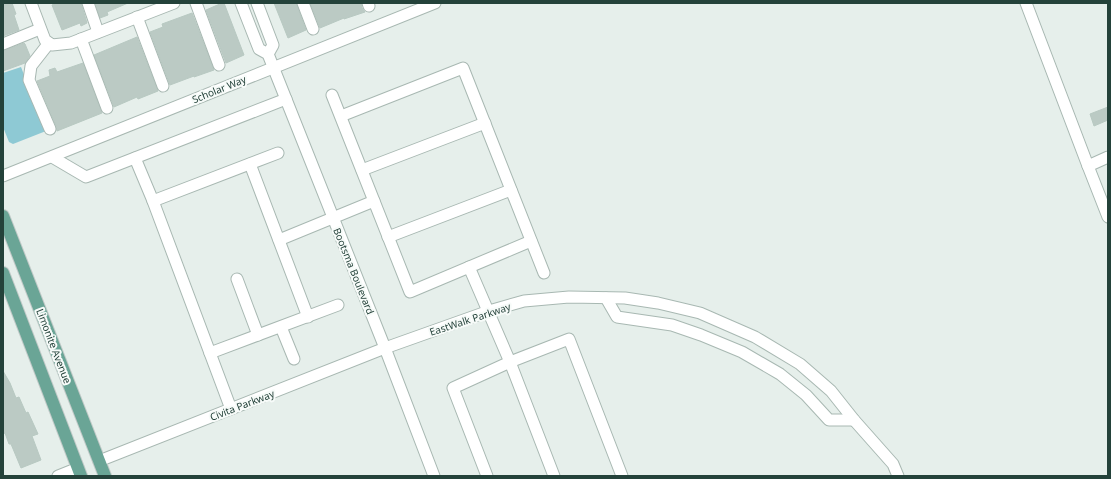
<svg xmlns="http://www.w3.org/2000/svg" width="1111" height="479" font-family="'Noto Sans',sans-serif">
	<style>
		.water { fill: #8ec9d4 }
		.building { fill: #bbcac4; stroke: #b8c9c2 }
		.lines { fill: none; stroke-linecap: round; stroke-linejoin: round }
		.minor-casing { stroke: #a8b8b2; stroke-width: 13 }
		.major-casing { stroke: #c2cac8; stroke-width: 14 }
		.minor { stroke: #fff; stroke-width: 11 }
		.major { stroke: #6aa596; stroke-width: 12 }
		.labels { text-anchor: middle; stroke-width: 4; stroke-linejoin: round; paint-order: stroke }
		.street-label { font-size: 10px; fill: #24423a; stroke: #f7fbf9 }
	</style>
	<rect width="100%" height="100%" fill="#e6efeb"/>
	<path class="water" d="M21 67 46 131 13 144 9 142 3 127V73Z"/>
	<g class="building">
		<path d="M3 3H12L16 14 14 15 19 30 3 36Z"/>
		<path d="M56 3H81L87 23 81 26 80 23 62 30 52 5Z"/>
		<path d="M95 3H128L107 12 108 15 100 18Z"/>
		<path d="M222 3H224L244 55 226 63 206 10Z"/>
		<path d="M274 3H296L306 30 288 38Z"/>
		<path d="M310 3H361L362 8 365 12 344 19V18L320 28Z"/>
		<path d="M192 13 214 70 194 77V76L170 85 150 32 163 27 162 24Z"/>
		<path d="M137 37 158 91 138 99 137 97 114 107 94 55Z"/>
		<path d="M24 43 25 44 30 56 25 63 3 71V51Z"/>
		<path d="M83 63 102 113 57 131 56 126 37 81 50 76 49 70 55 68 57 72Z"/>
		<path d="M1108 107V120L1094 126 1090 114Z"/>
		<path d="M3 371 10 383 16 398 19 397 26 413 28 412 38 434 32 436 41 460 21 468 11 444H9L5 433 3 434Z"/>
	</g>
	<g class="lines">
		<g class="minor-casing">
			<g id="minor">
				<path d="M31 3 45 40 52 45 71 43 174 3"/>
				<path d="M88 3 98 32"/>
				<path d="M196 3 219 65"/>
				<path d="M241 3 259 49 268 54 385 348 434 476"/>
				<path d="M257 3 273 45 268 54"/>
				<path d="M303 3 313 29"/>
				<path d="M368 3 369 6"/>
				<path d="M1026 3 1088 166"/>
				<path d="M137 17 163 86"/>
				<path d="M81 39 107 108"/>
				<path d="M49 43 31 66 29 80 50 129"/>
				<path d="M3 44 40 29"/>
				<path d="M332 95 410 292 531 241"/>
				<path d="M341 116 463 68 544 273"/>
				<path d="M52 157 86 177 286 99"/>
				<path d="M1108 157 1088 166 1108 217"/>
				<path d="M135 158 153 201 278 153"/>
				<path d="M250 164 308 317"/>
				<path d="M362 170 485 123"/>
				<path d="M3 176 435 3"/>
				<path d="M153 201 231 409"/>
				<path d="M388 237 511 190"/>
				<path d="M279 240 374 201"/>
				<path d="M469 267 510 362 554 476"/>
				<path d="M237 279 258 335"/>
				<path d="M606 298 617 317 672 325 701 335 742 352 780 374 806 395 829 420H854"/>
				<path d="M281 327 294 359"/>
				<path d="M210 353 338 305"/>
				<path d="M99 461 385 348 489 311 524 301 569 297 625 298 658 303 700 313 755 337 800 364 831 391 854 420 893 464 898 476"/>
				<path d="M58 476 78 468"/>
				<path d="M487 476 453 388 510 362 569 339 622 476"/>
			</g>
		</g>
		<g class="major-casing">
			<g id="major">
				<path d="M3 216 105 476"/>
				<path d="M3 273 81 476"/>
			</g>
		</g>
		<use href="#minor" class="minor"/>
		<use href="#major" class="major"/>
	</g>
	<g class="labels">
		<g class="street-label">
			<text transform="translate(219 89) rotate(-22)" y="4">Scholar Way</text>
			<text transform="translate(354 271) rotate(68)" y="4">Bootsma Boulevard</text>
			<text transform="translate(470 319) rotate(-18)" y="4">EastWalk Parkway</text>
			<text transform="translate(54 346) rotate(69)" y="4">Limonite Avenue</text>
			<text transform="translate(242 405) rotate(-21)" y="4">Civita Parkway</text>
		</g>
	</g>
	<rect width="1111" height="479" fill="none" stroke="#24423a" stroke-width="8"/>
</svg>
